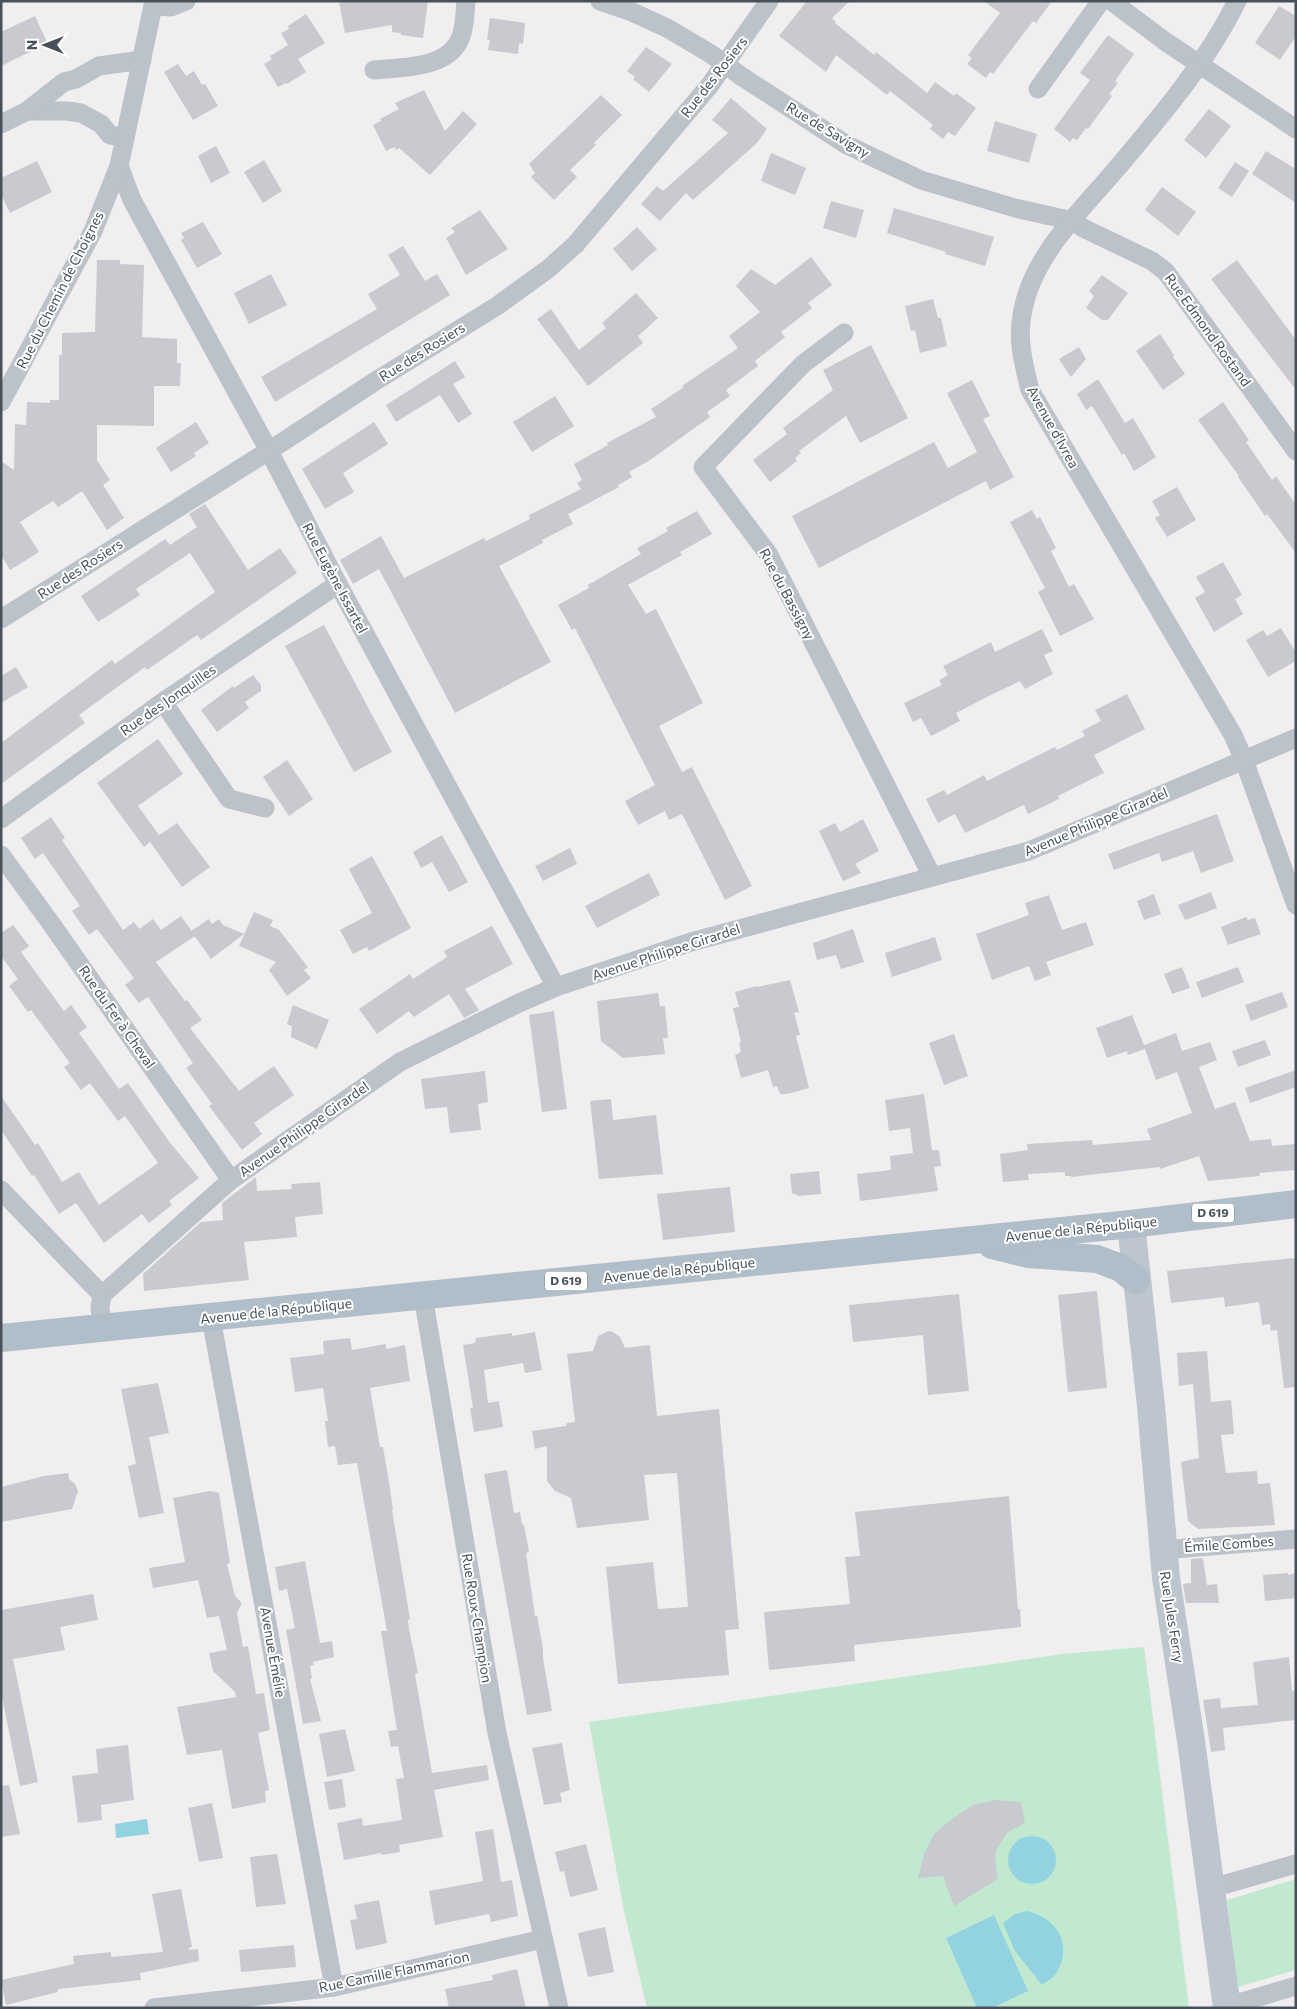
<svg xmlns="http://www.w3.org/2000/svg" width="1297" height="2009" font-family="Commissioner,sans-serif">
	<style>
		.green { fill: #c1e9cf }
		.water { fill: #93d3e1 }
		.building { fill: #c9cad0 }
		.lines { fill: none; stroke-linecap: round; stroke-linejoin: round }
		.street { stroke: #bbc2c9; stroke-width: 19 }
		.secondary { stroke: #bdc6cf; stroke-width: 28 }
		.primary { stroke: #b0bec9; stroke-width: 28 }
		.labels { text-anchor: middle; stroke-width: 4; stroke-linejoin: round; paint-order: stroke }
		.shield { fill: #fff; stroke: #7f858b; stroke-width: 1 }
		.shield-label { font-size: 12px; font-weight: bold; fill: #485159 }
		.street-label { font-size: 14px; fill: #485159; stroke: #fff }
	</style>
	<rect width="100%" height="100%" fill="#f0eeee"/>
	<g class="green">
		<path d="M1144 1647 1189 2008H647L624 1911 589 1722 1063 1654Z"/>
		<path d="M1296 1879V1970L1238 1987 1227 1900Z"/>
	</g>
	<g class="water">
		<path d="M147 1819 149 1834 116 1838 115 1824Z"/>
		<circle cx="1032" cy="1860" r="24"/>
		<path d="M1027 1911C1057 1918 1073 1944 1057 1972 1054 1978 1047 1981 1042 1985L1015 1951 1003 1923 1015 1914Z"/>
		<path d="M994 1915 1028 1991 992 2008H977L946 1938Z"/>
	</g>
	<g class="building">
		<path d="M349 1H428L423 38 401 35V33L392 32V25L345 33 339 3Z"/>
		<path d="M807 1H850L832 18 836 22 835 23 874 55 876 52 927 93 935 82 954 96 956 93 976 108 955 136 948 132 943 139 930 129 933 125 890 91 887 95 836 55 826 72 779 36Z"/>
		<path d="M984 1H1052L1036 23 1033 21 993 74 990 72 986 78 967 64 972 58 968 55 1000 13Z"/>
		<path d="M1279 6 1296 16V36L1280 60 1255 43Z"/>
		<path d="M306 14 325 43 298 59 306 72 287 84 286 83 278 87 264 64 272 59 270 56 288 45 281 33 289 29 288 26Z"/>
		<path d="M35 16 47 42 35 48 36 49 1 66V32Z"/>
		<path d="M490 18 525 23 523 44 519 43 518 54 488 50 490 40H487Z"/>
		<path d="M1108 35 1134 54 1115 81 1118 83 1109 94 1112 96 1088 129 1086 128 1077 140 1073 138 1070 142 1054 129 1090 80 1080 73Z"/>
		<path d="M646 47 672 64 649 92 633 79 635 77 627 71Z"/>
		<path d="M178 64 186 76 194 71 202 85 205 84 218 106 193 120 164 72Z"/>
		<path d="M424 90 445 131 463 111 477 124 430 175 399 148 396 150 395 147 386 151 373 125 381 121 380 119 399 109 395 103Z"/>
		<path d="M601 95 622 115 594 143 596 145 570 170 577 177 554 200 531 177 535 173 529 164Z"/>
		<path d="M731 98 767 129 757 143 693 200 686 193 660 221 641 204 657 186 663 191 728 133 712 120Z"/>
		<path d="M1209 109 1231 126 1206 158 1184 140Z"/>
		<path d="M995 121 1037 134 1029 163 987 151Z"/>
		<path d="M216 146 230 173 211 183 198 156Z"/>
		<path d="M1266 151 1296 169V203L1252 174Z"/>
		<path d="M771 153 806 168 795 195 761 181Z"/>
		<path d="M264 160 282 191 263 203 244 172Z"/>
		<path d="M37 161 52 192 10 213 1 194V178Z"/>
		<path d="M1235 162 1249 171 1232 197 1218 188Z"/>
		<path d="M1162 187 1196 212 1178 236 1145 210Z"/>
		<path d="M831 201 864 210 856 238 823 228Z"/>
		<path d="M894 208 994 237 985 266 945 254 946 252 887 233Z"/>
		<path d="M480 210 508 249 466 275 446 238 455 232 451 228Z"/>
		<path d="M203 222 222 254 197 268 181 240 184 238 181 233Z"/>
		<path d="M637 227 657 249 632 271 613 249Z"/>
		<path d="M403 246 425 281 437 274 450 295 275 402 261 377 377 309 368 294 400 275 388 255Z"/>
		<path d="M811 257 832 285 808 303 812 308 781 332 785 337 755 361 758 366 726 390 730 396 707 412 710 417 650 460 629 472 632 477 618 485 619 487 568 514 573 524 542 540 543 543 499 566 551 662 455 713 379 569 353 584 340 560 381 536 404 578 484 538 486 541 530 519 529 515 581 489 577 483 582 480 574 464 608 445 607 443 656 417 651 409 684 387 682 386 738 348 729 336 760 312 736 286 751 269 775 285Z"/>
		<path d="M97 260H120V264L144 265 142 337 177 339V363H181L180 386H154V426L97 425V460L110 480 103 485 124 518 107 530 82 491 58 507 53 501 20 522 39 552 10 570 1 555V461L14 470 15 424 26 425 27 402 50 403V400H59V355H62V333L95 332Z"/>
		<path d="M1237 260 1296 340V390L1211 279Z"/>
		<path d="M271 274 287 305 249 324 234 293Z"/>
		<path d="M1102 275 1128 293 1108 320H1102L1086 308 1094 296 1089 291Z"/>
		<path d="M636 293 658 318 638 336 643 343 588 386 537 319 551 309 579 350 606 328 602 323Z"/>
		<path d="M933 299 938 318H941L947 346 920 353 915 330 911 331 905 306Z"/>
		<path d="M1160 334 1174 355 1173 357 1185 374 1163 390 1136 351Z"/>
		<path d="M871 345 908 418 860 443 846 416 799 451 801 453 795 458 797 461 770 482 753 460 787 434 783 428 833 390 823 370Z"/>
		<path d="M1079 347 1086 359 1071 377 1059 359Z"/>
		<path d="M455 361 465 377 453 384 472 414 458 423 440 395 396 422 386 405Z"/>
		<path d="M1098 379 1125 423 1133 418 1156 457 1134 471 1124 453 1122 455 1092 406 1086 410 1077 394Z"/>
		<path d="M972 380 990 416 983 419 1014 477 990 490 986 481 819 568 792 516 934 442 948 468 977 452 947 393Z"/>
		<path d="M555 396 574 426 532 452 513 422Z"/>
		<path d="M1223 402 1249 440 1246 442 1272 480 1276 476 1296 505V553L1267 514 1265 516 1238 477 1239 476 1198 420Z"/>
		<path d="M196 422 209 443 194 453 196 456 171 472 156 448Z"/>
		<path d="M374 422 388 444 343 473 354 492 325 509 302 469Z"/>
		<path d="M1177 487 1196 520 1167 537 1155 518 1160 515 1152 501Z"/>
		<path d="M205 504 248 570 280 548 297 573 201 640 197 635 147 670 145 667 79 715 85 723 1 784V743L112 660 115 664 215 592 190 553 136 589 140 595 98 622 81 596 165 539 170 545 197 527 189 514Z"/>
		<path d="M1032 510 1037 519 1040 517 1056 548 1051 551 1069 587 1074 584 1094 619 1060 636 1038 592 1045 588 1010 522Z"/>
		<path d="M697 511 712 534 680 552 682 555 628 585 646 614 656 609 703 703 659 726 682 772 692 767 752 886 725 900 682 814 669 820 665 811 638 825 625 801 655 785 575 628 572 630 558 605 589 588 588 585 641 554 637 548 668 531 666 528Z"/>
		<path d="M1223 562 1242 595 1235 599 1243 614 1214 632 1195 598 1205 592 1196 577Z"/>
		<path d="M324 625 392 752 354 772 285 646Z"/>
		<path d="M1281 628 1296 653V661L1268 677 1246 640 1263 630 1267 636Z"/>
		<path d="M1042 629 1053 651 1044 655 1053 674 1025 689 1020 681 989 696 956 713 960 721 931 736 921 718 913 722 904 703 942 685 939 680 948 675 943 666 991 642 995 652Z"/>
		<path d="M16 667 28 687 1 703V676Z"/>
		<path d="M253 675 261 685V691L245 702 249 708 217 732 201 710 233 686 234 688Z"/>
		<path d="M1127 694 1145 729 1094 755 1104 773 1058 796 1059 799 1028 814 1024 805 965 833 955 814 938 823 926 799 944 790 947 795 984 775 987 781 1055 747 1057 750 1085 736 1082 731 1101 721 1095 710Z"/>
		<path d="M158 739 183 774 138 806 159 835 155 838 177 823 210 867 182 887 150 842 144 847 97 783Z"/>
		<path d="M287 760 313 799 289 816 263 777Z"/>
		<path d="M1217 814 1234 861 1201 873 1193 851 1162 862 1159 853 1114 870 1108 854Z"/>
		<path d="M51 817 65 838 62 840 123 930 134 922 139 929 153 919 161 930 181 916 195 936 156 962 185 1001 187 1000 202 1020 190 1028 239 1091 274 1066 294 1095 254 1123 262 1134 242 1150 209 1106 212 1104 186 1068 193 1063 148 997 139 1003 125 985 134 978 97 929 89 935 72 911 80 906 43 853 35 859 21 838Z"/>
		<path d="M863 819 879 851 855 864 861 873 843 881 819 831 835 823 840 832Z"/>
		<path d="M442 835 468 882 449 892 432 862 421 868 413 852Z"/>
		<path d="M570 848 577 864 543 881 535 866Z"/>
		<path d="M372 856 411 928 369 951 367 947 353 954 340 930 372 913 349 869Z"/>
		<path d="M649 873 660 895 597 928 585 906Z"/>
		<path d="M1211 892 1217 908 1185 920 1178 905Z"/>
		<path d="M1154 894 1161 914 1144 920 1137 901Z"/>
		<path d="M1049 895 1062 930 1086 922 1094 945 1046 962 1051 975 1035 981 1029 966 992 980 976 934 1029 915 1025 903Z"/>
		<path d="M254 912 273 920 270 926 279 930 308 967 304 970 311 978 287 996 269 970 276 962 239 946Z"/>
		<path d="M1246 917 1248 920 1255 918 1261 934 1228 945 1221 927Z"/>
		<path d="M209 919 212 924 219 919 223 925 244 934 211 959 191 931Z"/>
		<path d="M13 925 29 946 21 952 64 1011 71 1005 87 1027 79 1033 119 1089 128 1083 168 1140 199 1178 169 1201 172 1205 149 1223 142 1214 104 1243 76 1203 59 1214 34 1175 32 1176 1 1130V1096L35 1145 38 1143 62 1182 79 1172 99 1205 158 1163 125 1116 118 1121 90 1083 81 1090 64 1067 70 1063 31 1010 28 1012 9 986 18 979 1 956V933Z"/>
		<path d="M492 926 513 964 465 989 479 1010 464 1018 449 994 414 1017 409 1011 377 1034 359 1009 410 974 413 979 447 957 444 951Z"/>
		<path d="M853 929 864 962 841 969 836 955 817 960 813 943Z"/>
		<path d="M935 937 942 960 892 977 885 953Z"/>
		<path d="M1182 967 1190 988 1172 994 1164 974Z"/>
		<path d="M1238 967 1244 982 1202 998 1196 982Z"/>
		<path d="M790 980 799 1012 794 1013 800 1035 796 1036 809 1088 787 1094H780L777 1086 773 1087 768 1070 741 1078 735 1055 741 1052 739 1043 741 1042 733 1008 739 1007 735 992 757 986V987Z"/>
		<path d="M1282 992 1288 1007 1251 1021 1245 1005Z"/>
		<path d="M658 993 660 1006H665L668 1038H663L665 1054 623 1058 601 1041 597 1001Z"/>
		<path d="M293 1005 329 1020 317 1049 291 1037 292 1026 287 1024Z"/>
		<path d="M554 1011 567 1109 542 1112 529 1015Z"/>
		<path d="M1132 1015 1144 1045 1176 1033 1182 1051 1210 1042 1217 1060 1199 1067 1215 1109 1235 1102 1250 1141 1271 1139 1272 1146 1296 1144V1170L1259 1173 1260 1176 1208 1181 1199 1156 1160 1169V1167L1071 1177V1176H1065V1172L1028 1174 1029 1180 1003 1182 1000 1154 1028 1150 1027 1144 1092 1140 1093 1145 1151 1140 1147 1129 1192 1113 1177 1072 1156 1080 1145 1049 1128 1055 1127 1051 1107 1058 1096 1028Z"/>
		<path d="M954 1034 968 1076 944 1085 929 1043Z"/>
		<path d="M1265 1040 1271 1055 1238 1067 1232 1051Z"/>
		<path d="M1296 1070V1087L1250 1103 1245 1088Z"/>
		<path d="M485 1071 488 1102 478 1104 481 1130 450 1133 447 1107 425 1109 421 1079Z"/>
		<path d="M924 1094 932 1150H939L941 1166 934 1167 938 1191 860 1201 857 1174 891 1170 890 1156 913 1153 910 1128 889 1131 885 1100Z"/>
		<path d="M611 1099 613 1120 656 1115 663 1174 599 1179 590 1101Z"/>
		<path d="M819 1171 821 1194 799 1196 792 1193 790 1174Z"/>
		<path d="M256 1177 257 1191 292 1189 291 1184 320 1182 323 1214 295 1217 297 1237 244 1242 249 1280 144 1291 143 1274 201 1222 223 1220 222 1203Z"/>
		<path d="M730 1187 735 1232 663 1240 657 1194Z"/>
		<path d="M1294 1258 1296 1261V1387L1284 1388 1277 1330 1271 1331 1270 1324 1262 1325 1259 1302 1225 1307 1224 1297 1171 1303 1167 1271Z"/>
		<path d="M1097 1291 1107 1388 1068 1392 1058 1295Z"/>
		<path d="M959 1294 969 1391 928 1395 923 1335 853 1342 849 1305Z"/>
		<path d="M608 1331 613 1332 620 1337 625 1348 650 1345 657 1416 719 1409 739 1629 725 1630 729 1675 618 1684 606 1567 653 1562 658 1609 688 1607 677 1473 644 1475 649 1520 577 1528 571 1498 555 1491 547 1481V1446L535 1449 532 1431 566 1426 567 1423 575 1422 567 1354 593 1351 598 1336Z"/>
		<path d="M535 1332 542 1370 525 1373 523 1363 484 1370 488 1403 499 1401 503 1427 474 1432 470 1408H473L463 1345 475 1343 476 1338 512 1333V1336Z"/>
		<path d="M350 1338 352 1350 386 1344V1349L405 1345 410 1381 370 1388 380 1447H383L389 1482 393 1510H392L410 1619 408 1620 409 1629 418 1673 415 1674 432 1773 487 1765 489 1780 434 1790 443 1837 399 1845 400 1852 381 1855V1853L344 1860 337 1823 362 1818 363 1826 402 1820 396 1779 404 1778 398 1746 391 1747 388 1731 397 1730 381 1631H387L357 1463 338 1465 335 1446 328 1447 325 1421H328L323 1388 295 1392 290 1358 324 1354 323 1341Z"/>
		<path d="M1207 1351 1211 1402 1231 1400 1234 1434 1221 1435 1226 1473 1257 1471 1258 1484 1270 1483 1275 1525 1198 1529 1188 1521 1181 1462 1199 1458 1193 1384 1179 1386 1177 1353Z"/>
		<path d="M158 1383 169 1433 149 1437 164 1513 139 1518 128 1466 136 1464 121 1389Z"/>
		<path d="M507 1470 514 1513 520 1512 522 1524 524 1525 529 1552 526 1553 535 1616H537L543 1648V1658L552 1711 527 1715 484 1474Z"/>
		<path d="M68 1473 69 1479 75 1484 78 1491 72 1509 1 1522V1487L44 1476Z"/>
		<path d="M210 1491 219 1493 230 1563 227 1564 235 1596 242 1603 237 1613 243 1647 248 1646 256 1694 264 1693 270 1730 258 1733 269 1790 265 1791 266 1802 232 1809 222 1750 187 1755 177 1707 236 1697 235 1692 213 1671 209 1653 227 1650 219 1616 207 1618 198 1580 153 1588 149 1568 185 1562 173 1498Z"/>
		<path d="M1009 1496 1018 1609H1020L1021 1627 854 1645 855 1661 769 1670 764 1612 850 1604 845 1557 860 1556 855 1512Z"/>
		<path d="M1203 1558 1207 1585 1217 1584 1219 1603H1186L1183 1584 1191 1583V1559Z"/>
		<path d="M305 1561 320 1643 332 1641 334 1657 313 1662 314 1665 310 1666 312 1678 310 1679 321 1721 303 1724 286 1630 295 1628 287 1589 279 1591 275 1567Z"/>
		<path d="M1288 1573V1575L1296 1573V1598L1265 1601 1263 1575Z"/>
		<path d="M93 1594 98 1620 60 1627 65 1650 13 1659 38 1782 20 1786 1 1692V1610Z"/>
		<path d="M1289 1657 1292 1691 1296 1690V1720L1223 1728 1225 1750 1211 1752 1203 1700 1220 1698 1221 1708 1258 1705 1253 1662Z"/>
		<path d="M345 1729 355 1771 327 1777 319 1734Z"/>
		<path d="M562 1743 570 1790 560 1793 562 1802 544 1805 532 1748Z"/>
		<path d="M128 1745 134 1800 101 1805 102 1820 78 1823 72 1776 98 1773 96 1749Z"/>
		<path d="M342 1779 346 1807 329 1810 324 1782Z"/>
		<path d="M9 1785 20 1834 1 1837V1786Z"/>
		<path d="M995 1800 1021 1802 1025 1823 1008 1832 997 1848 995 1857 998 1879 954 1906 943 1876 918 1878 924 1854 934 1834 953 1818 973 1805Z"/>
		<path d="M212 1803 223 1858 199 1862 188 1808Z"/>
		<path d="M493 1829 501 1882 512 1880 518 1916 491 1922 489 1914 435 1925 429 1891 483 1881 475 1832Z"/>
		<path d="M586 1844 598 1890 570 1897 564 1871 560 1872 555 1852Z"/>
		<path d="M277 1854 286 1904 256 1907 250 1857Z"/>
		<path d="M181 1889 192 1947 189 1948V1950L198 1949 199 1961 140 1973 141 1980 58 1989V1992L6 2005 1 1980 74 1964 73 1956 111 1952V1957L163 1952 152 1894Z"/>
		<path d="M379 1900 387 1943 356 1950 350 1920 357 1919 354 1905Z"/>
		<path d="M605 1927 614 1972 588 1977 578 1933Z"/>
		<path d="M294 1945 296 1967 241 1972 239 1950Z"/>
		<path d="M517 1969 526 2008H449L445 1989 493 1980 492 1975Z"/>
	</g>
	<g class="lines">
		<g class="street">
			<path d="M600 1 632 12 667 28 711 54 741 76 847 145 921 180 1015 208 1073 221 1083 228 1152 261 1166 272 1296 451"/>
			<path d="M1111 1 1166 42 1296 129"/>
			<path d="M1237 1C1207 62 1161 116 1118 167 1081 211 1031 256 1022 315 1017 341 1024 365 1030 390L1233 735 1244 760 1296 905"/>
			<path d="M154 6 171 7 186 1"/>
			<path d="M374 70C404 67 453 69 462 33 465 23 465 11 466 1"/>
			<path d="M1038 89 1101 1"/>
			<path d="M27 111H67L81 113 101 124 110 135 125 138"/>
			<path d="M1 124 27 111 64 82 76 79 99 66 142 60"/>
			<path d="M119 166 132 200 269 451 338 584 556 987"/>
			<path d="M844 333 803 364 703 467 769 555 932 876"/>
			<path d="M1 402 93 231 119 166 154 1"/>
			<path d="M1 619 278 445 374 382 497 306 548 269 575 245 710 85 769 1"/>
			<path d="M163 702 229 799 265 808"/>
			<path d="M1 819 163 702 338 584"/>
			<path d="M1 855 50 922 231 1180"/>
			<path d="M1 1190 102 1295"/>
			<path d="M102 1295 231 1180 400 1062 519 1003 556 987 691 942 1029 851 1296 738"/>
			<path d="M102 1295 100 1308 103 1329"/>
			<path d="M423 1296 497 1733 559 2008"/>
			<path d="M211 1318 334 1987"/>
			<path d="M1162 1550 1296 1539"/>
			<path d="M1212 1888 1296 1864"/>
			<path d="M1228 2006 1296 1986"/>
			<path d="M154 2008 334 1987 543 1939"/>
		</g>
		<path class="secondary" d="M1131 1224 1151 1406 1166 1578 1191 1741 1227 2008"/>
		<g class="primary">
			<path d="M992 1245 1028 1254 1097 1259 1121 1268 1136 1280"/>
			<path d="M1 1338 1131 1224 1296 1204"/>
		</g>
	</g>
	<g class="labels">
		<g class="shield">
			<rect x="1192" y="1203.5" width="42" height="19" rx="4"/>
			<rect x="545" y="1271.5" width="42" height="19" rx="4"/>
		</g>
		<g class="shield-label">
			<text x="1213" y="1217">D 619</text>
			<text x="566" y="1285">D 619</text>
		</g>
		<g class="street-label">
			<text transform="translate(714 77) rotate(-52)" y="5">Rue des Rosiers</text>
			<text transform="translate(828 130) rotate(31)" y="5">Rue de Savigny</text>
			<text transform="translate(60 290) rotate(-63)" y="5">Rue du Chemin de Choignes</text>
			<text transform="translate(1208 330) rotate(54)" y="5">Rue Edmond Rostand</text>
			<text transform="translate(422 352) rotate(-32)" y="5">Rue des Rosiers</text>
			<text transform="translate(1053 427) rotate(61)" y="5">Avenue d'Ivrea</text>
			<text transform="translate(80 569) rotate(-33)" y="5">Rue des Rosiers</text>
			<text transform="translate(335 578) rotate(62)" y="5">Rue Eugène Issartel</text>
			<text transform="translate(787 594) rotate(62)" y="5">Rue du Bassigny</text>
			<text transform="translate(168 700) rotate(-35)" y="5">Rue des Jonquilles</text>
			<text transform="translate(1096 822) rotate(-23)" y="5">Avenue Philippe Girardel</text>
			<text transform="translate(666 952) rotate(-18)" y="5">Avenue Philippe Girardel</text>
			<text transform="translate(117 1017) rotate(55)" y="5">Rue du Fer à Cheval</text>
			<text transform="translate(304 1129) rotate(-35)" y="5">Avenue Philippe Girardel</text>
			<text transform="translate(1081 1229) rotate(-6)" y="5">Avenue de la République</text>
			<text transform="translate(679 1270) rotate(-6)" y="5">Avenue de la République</text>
			<text transform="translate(276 1311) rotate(-6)" y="5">Avenue de la République</text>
			<text transform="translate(1229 1544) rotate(-4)" y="5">Émile Combes</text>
			<text transform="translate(1172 1617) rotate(81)" y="5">Rue Jules Ferry</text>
			<text transform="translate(477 1618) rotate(81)" y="5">Rue Roux-Champion</text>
			<text transform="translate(273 1652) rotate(80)" y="5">Avenue Émélie</text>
			<text transform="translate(394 1972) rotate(-12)" y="5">Rue Camille Flammarion</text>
		</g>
	</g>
	<rect width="1297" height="2009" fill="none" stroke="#485159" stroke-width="5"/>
	<g transform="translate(45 45) rotate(270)" stroke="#ffffff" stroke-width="4" paint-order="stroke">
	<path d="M0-4L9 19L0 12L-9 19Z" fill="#485159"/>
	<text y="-8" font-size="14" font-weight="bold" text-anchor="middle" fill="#485159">N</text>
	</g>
</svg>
